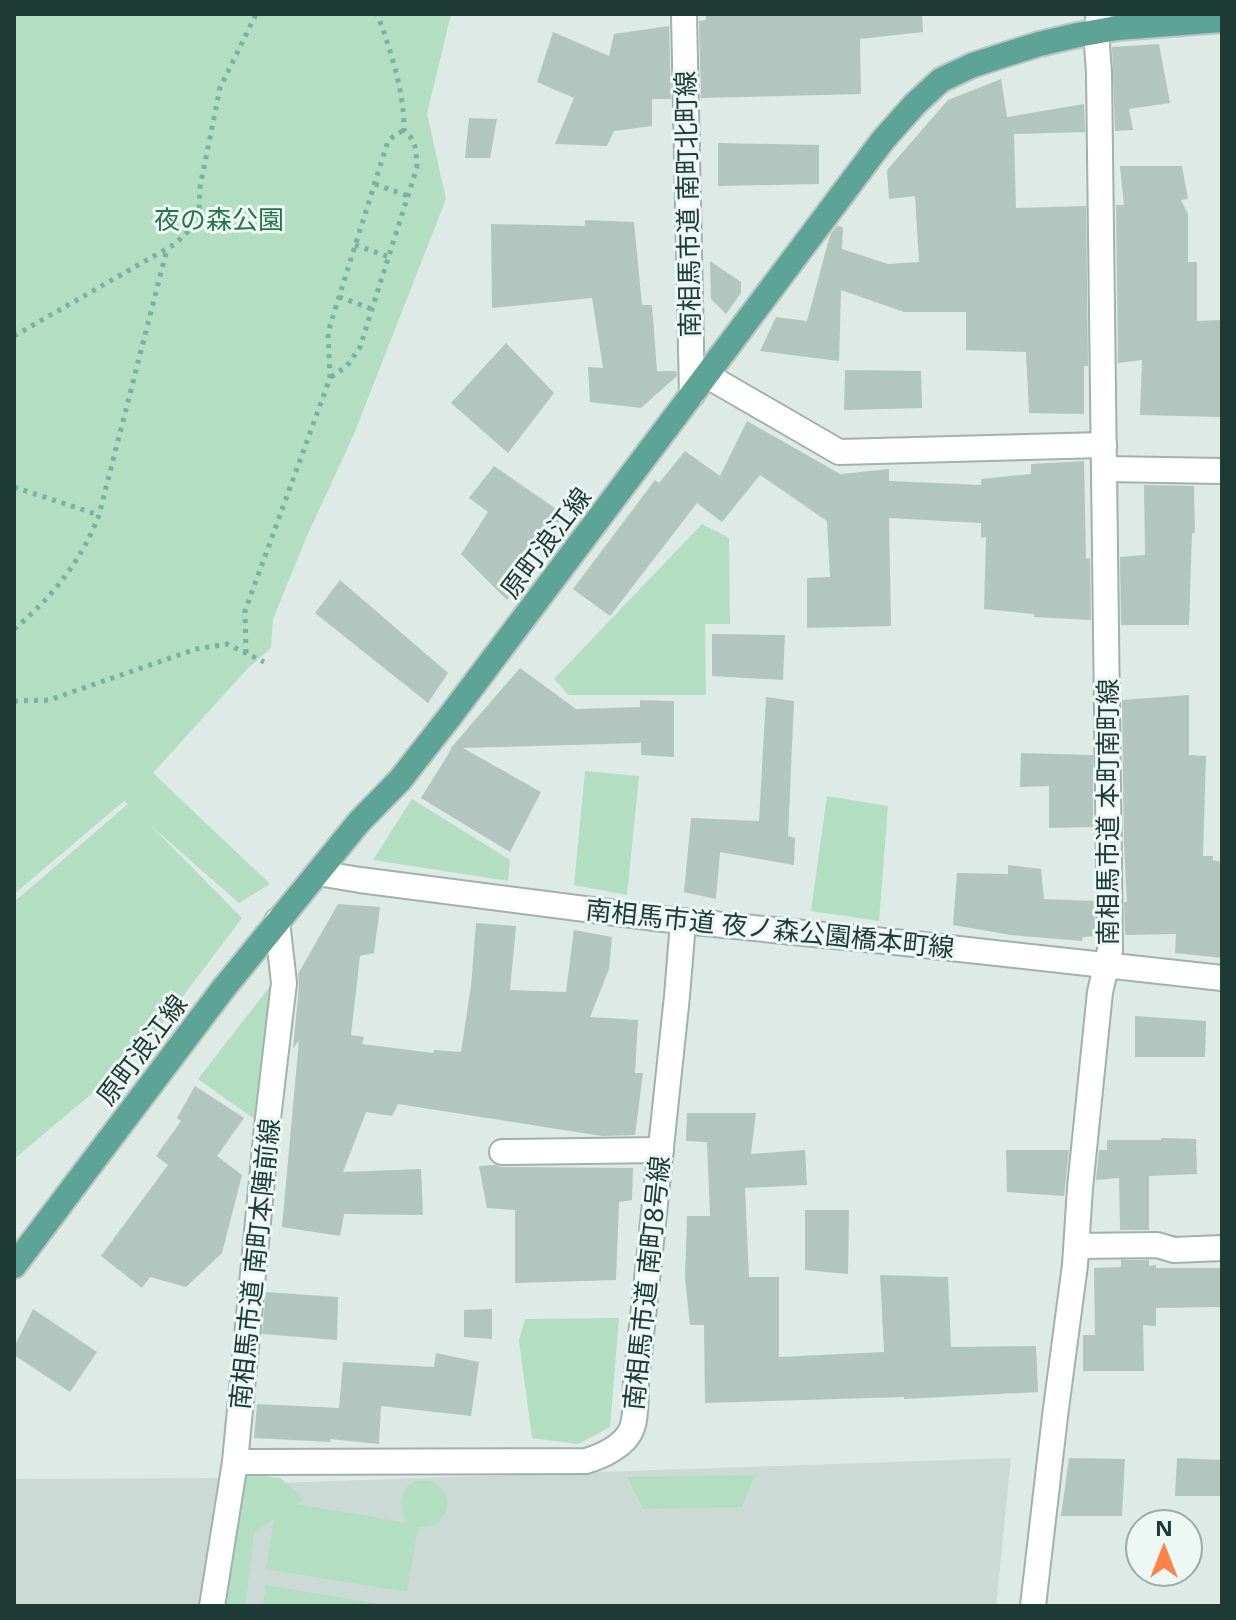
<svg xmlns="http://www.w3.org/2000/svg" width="1236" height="1620" font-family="'Noto Sans','Noto Sans JP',sans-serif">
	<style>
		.built { fill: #cbdad4 }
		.green { fill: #b3dec2 }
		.building { fill: #b2c5be }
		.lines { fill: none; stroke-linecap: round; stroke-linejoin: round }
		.minor-casing { stroke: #a0b2ad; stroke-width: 28 }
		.major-casing { stroke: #bbc4c2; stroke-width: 28 }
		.path { stroke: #7ab1a4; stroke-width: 5; stroke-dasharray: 4 6; stroke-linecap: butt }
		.minor { stroke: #fff; stroke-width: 24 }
		.major { stroke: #5da497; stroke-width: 24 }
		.labels { text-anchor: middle; stroke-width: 6; stroke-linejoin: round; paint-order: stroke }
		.street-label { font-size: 26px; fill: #1d3a35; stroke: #edf7f3 }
		.park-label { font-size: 26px; fill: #25744a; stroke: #edf7f3 }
	</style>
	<rect width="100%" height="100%" fill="#ddeae5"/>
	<g class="built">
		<path d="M1011 1458 996 1606H228L246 1484Z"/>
		<path d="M219 1478 198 1606H14V1479Z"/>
	</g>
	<g class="green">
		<path d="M14 14H451L427 114 446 199 354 434 306 538 273 619 271 648 248 668 153 773 270 884 239 903 150 825 242 918 140 1053 14 1159V902L128 804 124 801 14 894Z"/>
		<path d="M702 524 729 538 730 624H705L706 695H569L554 679Z"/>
		<path d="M585 771 639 776 627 895 574 885Z"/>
		<path d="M827 796 888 806 879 921 811 911Z"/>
		<path d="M412 799 510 860 508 881 373 860Z"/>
		<path d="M271 985 259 1122 198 1079Z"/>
		<path d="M619 1318 610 1427 578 1444 532 1438 519 1340 525 1319Z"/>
		<path d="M245 1474 280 1478 304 1498 297 1504 407 1523C383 1479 441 1463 448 1504 444 1521 435 1528 418 1527L407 1592 266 1569 274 1519 254 1533 245 1606H220L239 1492Z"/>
		<path d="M755 1475 742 1507 643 1509 627 1477Z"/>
		<path d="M266 1585 390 1606H263Z"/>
	</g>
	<g class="building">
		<path d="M706 14H922L923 32 860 39 861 94 701 98 699 21 706 20Z"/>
		<path d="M669 26 671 99H652V126L614 131 607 146 555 144 574 98 537 82 553 32 609 56 614 34Z"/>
		<path d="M1159 44 1170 103 1129 109 1133 130 1115 131 1112 47Z"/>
		<path d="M1001 79 1007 117 1084 104 1085 132 1014 134 1016 208 1086 206 1088 366H1084V414L1029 413 1026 352 966 350V312H904L841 290 839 361 760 351 776 317 807 321 830 235 837 226 843 227 842 249 888 264 919 262 915 196 889 199 887 170 948 100Z"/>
		<path d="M469 118 497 119 490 158H465Z"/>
		<path d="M718 143 819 145V184L718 186Z"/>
		<path d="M1120 166H1182L1188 199 1181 200 1188 214V262H1197V321L1222 320V417L1140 415 1142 360 1118 363 1116 205H1124Z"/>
		<path d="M585 220 634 222 642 305H652L657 371H676L677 376 641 408 590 402 588 367 603 368 592 298 492 308 491 224 585 226Z"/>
		<path d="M710 261 741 282V293L726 314 711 299Z"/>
		<path d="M506 343 554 393 508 453 451 403Z"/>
		<path d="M845 370 921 371 922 408 844 410Z"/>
		<path d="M747 421 842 475V474L889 469V481L981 485V479L1031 474V464L1084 461 1086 559 1090 558 1091 620 1034 617V614L984 609 986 537 981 538V523L889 518 891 626 807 628V578L830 577 827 521 760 475 722 522 697 503 610 616 573 589 655 480 659 483 685 451 720 476Z"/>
		<path d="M494 466 565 515 524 560 531 565 507 600 461 554 488 512 469 498Z"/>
		<path d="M1144 485 1194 486 1195 533H1192L1189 625H1121L1120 557 1145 555Z"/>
		<path d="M340 580 448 673 428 703 315 613Z"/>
		<path d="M712 634 785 635 783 680 712 676Z"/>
		<path d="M520 668 576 709 640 707V700L674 701V757L641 755V743L463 748 541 792 510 852 421 798 452 748 450 749Z"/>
		<path d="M1189 695V755L1206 756 1203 856H1213V860L1222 862V958L1175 953 1176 934 1125 935 1124 902H1127L1124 846 1122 700Z"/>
		<path d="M766 697 794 701 788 836 795 838 794 865 720 852 716 899 684 892 691 818 759 821Z"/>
		<path d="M1021 753 1093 755V827L1049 828V786L1020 787Z"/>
		<path d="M1008 865 1041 869 1044 899 1094 901 1095 936 1083 937 1082 941 1011 935 953 925 957 873 1008 874Z"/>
		<path d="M338 904 380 907 374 953 360 956 351 1035 364 1037 362 1044 433 1053 434 1050 461 1052 471 986 476 923 516 926 510 990 566 992 574 930 612 937 609 969 590 1017 638 1020 635 1073H643L635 1135 602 1136 398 1104 392 1116 366 1112 343 1172 421 1169 423 1215 344 1214 340 1236 282 1227 299 1040 293 1049 299 985 298 974Z"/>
		<path d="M1135 1016 1206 1021 1205 1057H1135Z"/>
		<path d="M195 1086 244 1118 217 1156 242 1175 222 1253 186 1287 150 1277 142 1288 101 1256 168 1165 156 1156 181 1121 177 1118Z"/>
		<path d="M687 1113H756L751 1154 805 1150 807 1185 745 1188 749 1277H779V1357L884 1352 880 1275 948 1277 951 1347 1036 1346 1038 1392 904 1399V1397L705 1403 704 1325H690L685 1278 687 1216H710L707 1142 686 1141Z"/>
		<path d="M1161 1138 1196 1139 1197 1174 1149 1176V1230H1120L1119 1178 1096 1180 1099 1150H1107V1140H1161Z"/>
		<path d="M1006 1150H1069L1064 1196 1007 1192Z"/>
		<path d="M495 1165 502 1167 633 1168 632 1200 619 1202 616 1280 515 1283V1210L487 1208 479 1166Z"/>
		<path d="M805 1210H849L848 1274 805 1270Z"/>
		<path d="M1121 1260H1149V1266L1156 1265V1268H1222V1307L1156 1308V1326L1143 1325 1144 1371H1083V1335H1095L1094 1268 1121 1267Z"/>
		<path d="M266 1292 338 1297 337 1340 262 1334Z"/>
		<path d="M33 1309 97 1352 70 1392 14 1355V1347Z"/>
		<path d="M492 1309V1339L464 1337V1310Z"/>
		<path d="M436 1353 479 1362 471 1416 381 1406 379 1444 330 1439V1442L254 1438 257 1404 339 1408 343 1362 434 1367Z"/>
		<path d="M1069 1458 1125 1459 1122 1516H1061Z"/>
		<path d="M1177 1458 1222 1460V1496H1175Z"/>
	</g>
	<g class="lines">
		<g class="minor-casing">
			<g id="minor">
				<path d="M684 14 692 395"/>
				<path d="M706 375 839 452 1104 445"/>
				<path d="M1105 469 1222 471"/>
				<path d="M318 873 360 880 663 919 905 943 1222 978"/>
				<path d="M502 1152 661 1150"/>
				<path d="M1077 1246 1157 1245 1174 1250 1222 1248"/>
				<path d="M235 1462 586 1461C603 1456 626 1445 632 1428 637 1415 635 1397 636 1383L677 996 683 922"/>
				<path d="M212 1606 235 1462 267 1127 280 1016 284 983 277 921"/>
				<path d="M1033 1606 1055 1416 1075 1265 1080 1188 1100 992 1110 950 1099 73 1096 31 1099 14"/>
			</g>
		</g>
		<g class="major-casing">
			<path id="major" d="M14 1266 223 989 359 822 400 780 451 715 883 140 915 104 941 80 973 65 1039 44 1078 35 1117 28 1222 20"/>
		</g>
		<g class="path">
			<path d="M375 184 408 196"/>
			<path d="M355 245 389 257"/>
			<path d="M339 297 372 309"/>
			<path d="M14 336 175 244 195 225 199 210 200 187 220 88 256 14"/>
			<path d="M331 377 347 366 360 347 417 167C416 150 417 142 404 130 405 95 390 47 377 14"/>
			<path d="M14 487 99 515"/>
			<path d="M14 629C51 599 82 560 99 515L167 249"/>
			<path d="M246 653 245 611 330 378 328 332 388 141 395 135 404 130"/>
			<path d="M14 701 49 700 196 649 227 644 264 662"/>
		</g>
		<use href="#minor" class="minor"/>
		<use href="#major" class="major"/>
	</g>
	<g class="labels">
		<g class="street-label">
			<text transform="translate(688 204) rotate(-91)" y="9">南相馬市道 南町北町線</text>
			<text transform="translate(546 543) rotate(-53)" y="9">原町浪江線</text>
			<text transform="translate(1108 812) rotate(-90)" y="9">南相馬市道 本町南町線</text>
			<text transform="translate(770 929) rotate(6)" y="9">南相馬市道 夜ノ森公園橋本町線</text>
			<text transform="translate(142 1050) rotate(-53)" y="9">原町浪江線</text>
			<text transform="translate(255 1264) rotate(-84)" y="9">南相馬市道 南町本陣前線</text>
			<text transform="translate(647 1283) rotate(-84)" y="9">南相馬市道 南町8号線</text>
		</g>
		<g class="park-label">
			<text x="219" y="229">夜の森公園</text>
		</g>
	</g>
	<rect width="1236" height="1620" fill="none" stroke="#1d3a35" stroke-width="32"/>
	<g transform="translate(1164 1548)"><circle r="38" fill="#edf7f3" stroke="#9aaba7" stroke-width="2"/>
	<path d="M0-6L14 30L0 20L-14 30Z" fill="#fd8347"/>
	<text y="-12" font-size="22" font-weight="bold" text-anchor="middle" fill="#1d3a35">N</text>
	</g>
</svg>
